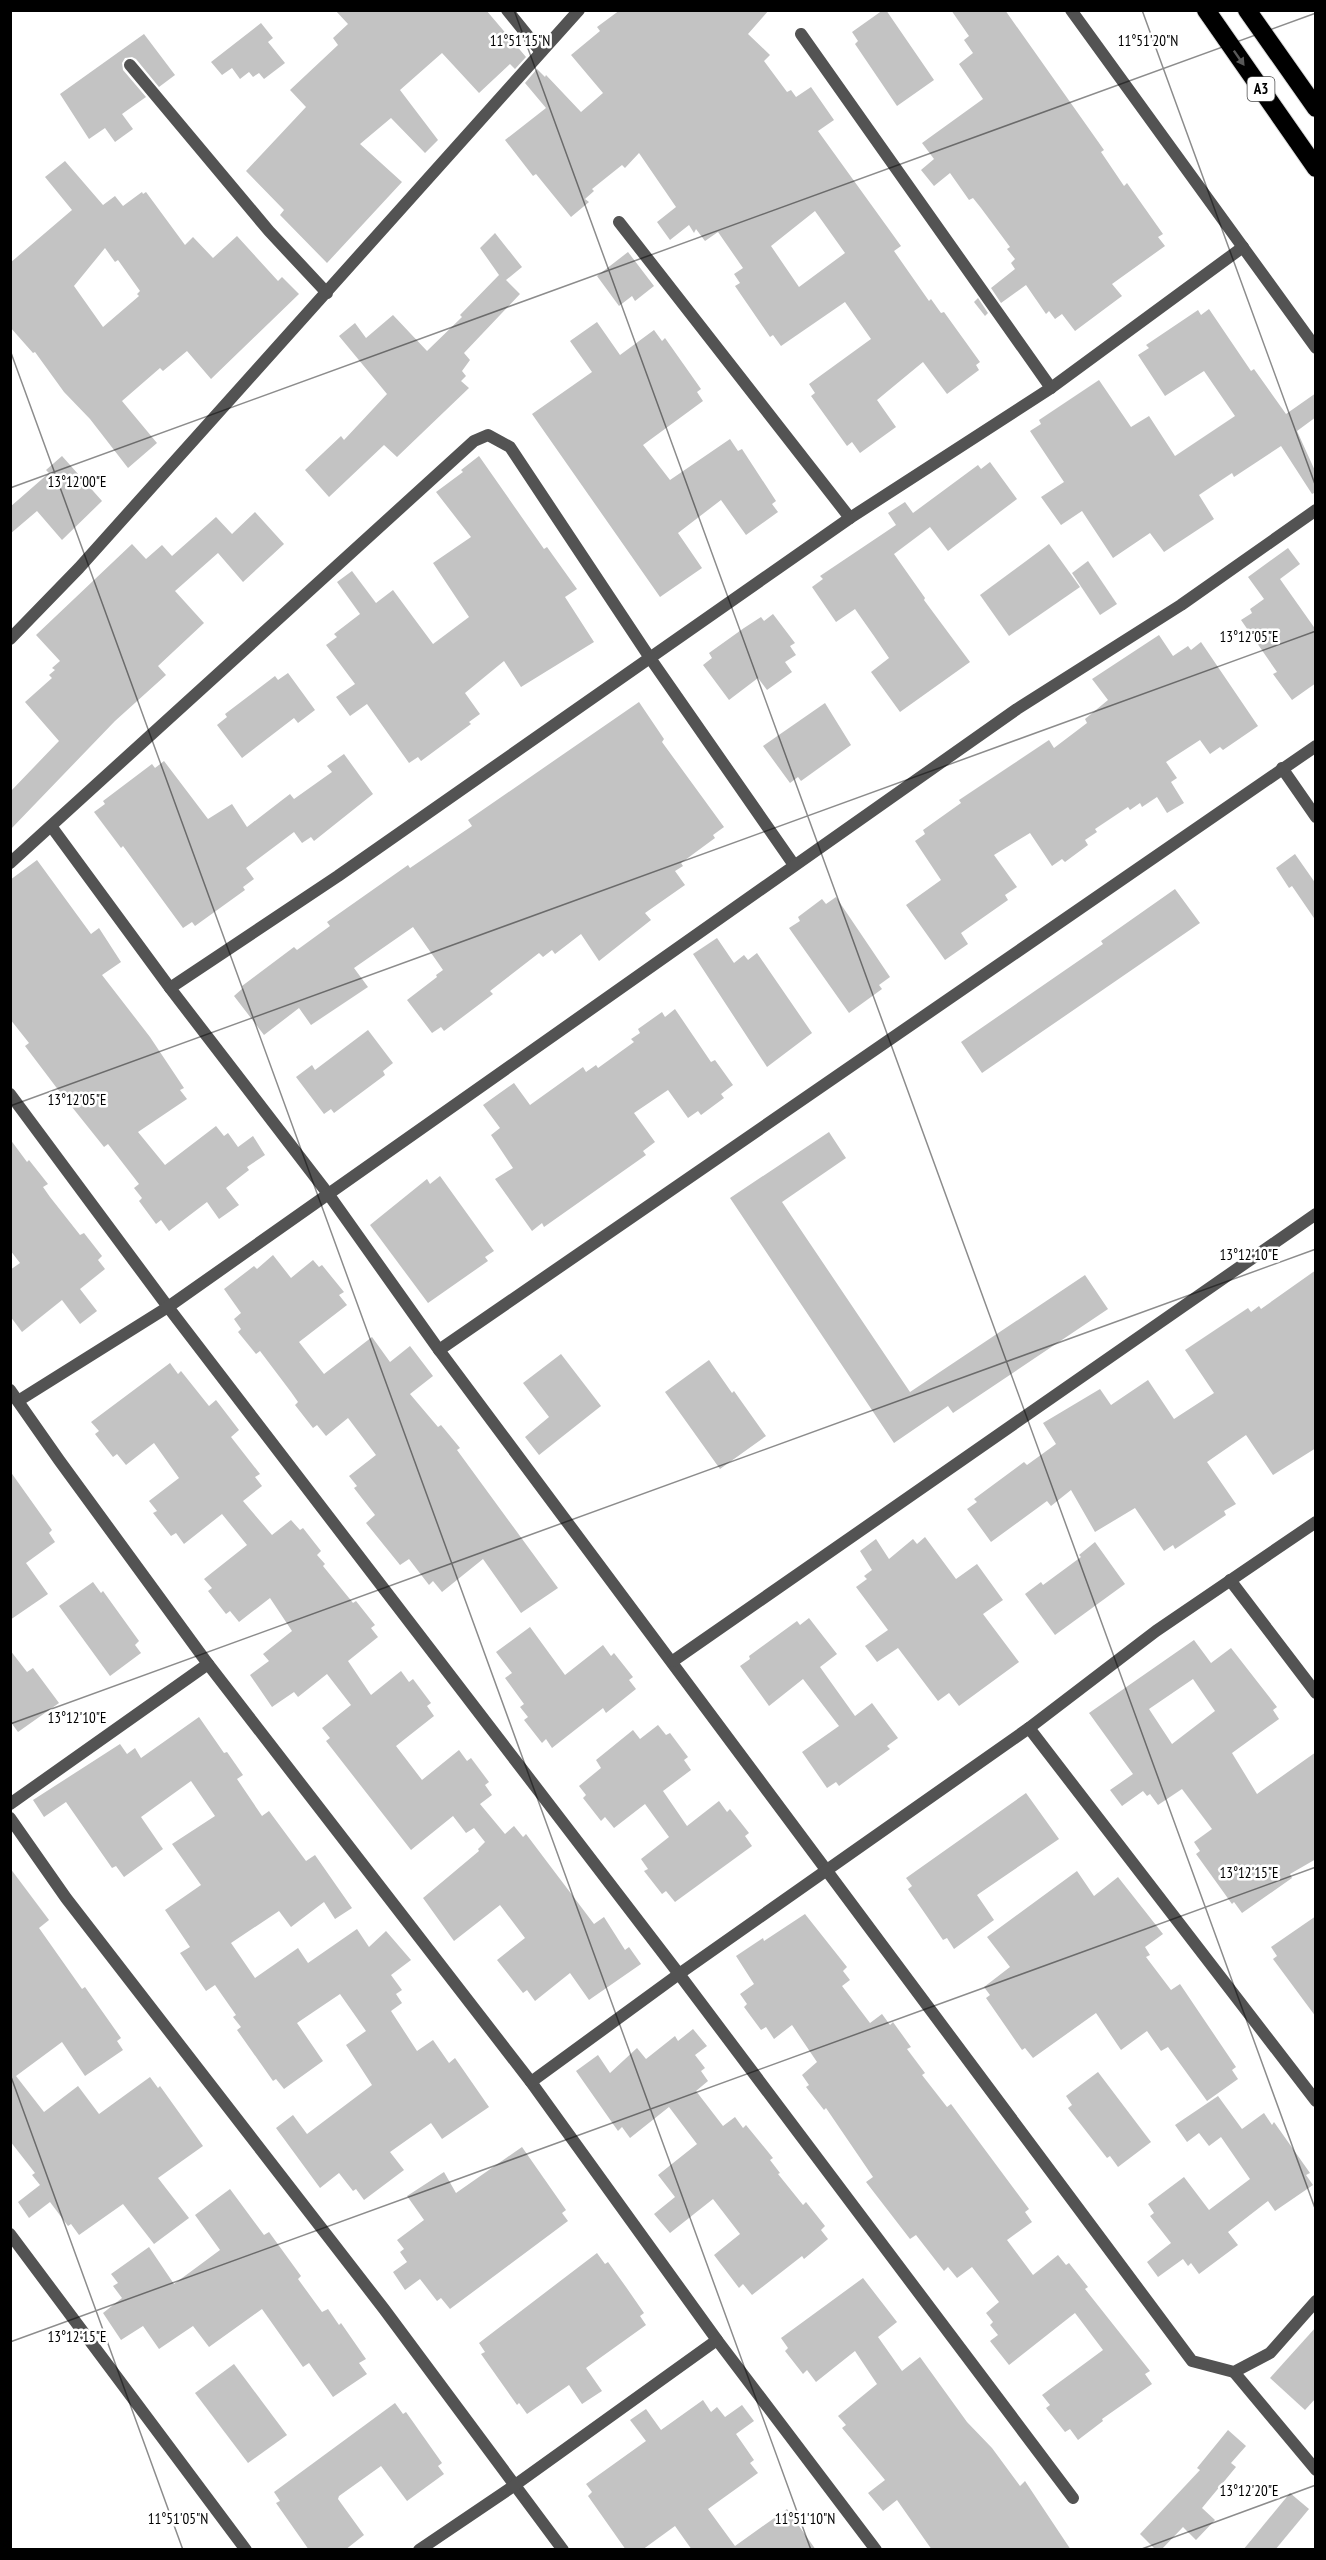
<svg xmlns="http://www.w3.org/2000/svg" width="1326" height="2560" font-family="'PT Sans Narrow',sans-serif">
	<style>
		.building { fill: #c3c3c3; fill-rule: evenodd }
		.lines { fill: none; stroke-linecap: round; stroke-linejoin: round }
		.highway-casing { stroke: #dbdbdb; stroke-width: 20 }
		.street { stroke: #535353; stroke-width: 12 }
		.highway { stroke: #000; stroke-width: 18 }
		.oneway { fill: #595959 }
		.ticks { fill: none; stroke: #000; stroke-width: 1.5; stroke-opacity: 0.45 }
		.labels { text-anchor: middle; stroke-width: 5; stroke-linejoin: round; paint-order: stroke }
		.shield { fill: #fff; stroke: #4c4c4c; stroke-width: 1.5 }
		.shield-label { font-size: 15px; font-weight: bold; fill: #000 }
		.ticks-label { font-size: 15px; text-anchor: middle; fill: #000; stroke: #fff; stroke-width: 5; stroke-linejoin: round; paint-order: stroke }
	</style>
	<rect width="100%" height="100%" fill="#fff"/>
	<g class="building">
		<path d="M335 10H486L526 57 515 69 510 64 479 93 442 53 400 90 438 140 425 153 391 118 360 144 402 182 327 263 280 215 284 210 246 171 306 107 290 90 338 45 333 38 348 24Z"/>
		<path d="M620 10H769L748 34 770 55 764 61 787 92 791 90 796 97 811 87 834 120 818 131 901 246 894 251 929 301 931 299 941 313 944 312 980 362 976 365 979 370 947 394 923 362 877 400 896 427 860 453 852 442 847 446 811 396 815 393 809 384 871 339 845 302 781 346 773 335 770 337 735 286 740 283 734 274 743 268 718 232 705 241 696 229 694 233 689 225 670 240 657 222 676 207 639 153 625 168 622 165 592 189 594 191 585 199 589 202 571 217 536 174 533 176 505 140 546 108 525 83 537 69 545 77 546 75 581 112 603 93 571 55 600 31 597 27ZM815 211 845 253 799 287 771 246Z"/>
		<path d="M883 10H886L934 80 897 106 855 44 858 41 852 32Z"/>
		<path d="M951 10H1005L1104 150 1101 152 1124 186 1127 183 1163 234 1158 237 1165 246 1112 284 1122 296 1075 331 1062 314 1055 319 1049 311 1046 314 1026 285 1001 303 991 288 1015 269 1011 263 1015 259 1007 249 1010 247 981 208 973 198 969 200 950 173 934 186 921 170 934 159 922 143 983 99 959 64 973 53 964 40 969 36Z"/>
		<path d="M261 23 273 38 268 42 285 63 264 79 259 73 253 77 249 72 240 79 232 68 222 75 211 62Z"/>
		<path d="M144 34 175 75 159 87 136 59 132 57 125 58 122 63 123 70 146 97 122 114 133 129 115 142 105 128 89 139 60 94Z"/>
		<path d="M65 161 103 205 115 196 123 206 142 192 143 194 146 192 185 245 193 237 213 258 237 236 278 281 282 277 299 294 211 379 187 351 163 371 160 368 122 401 157 443 128 468 90 419 64 392 35 352 33 353 10 327V263L72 210 45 177ZM105 248 115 262 118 260 140 291 137 294 139 296 103 327 74 286Z"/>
		<path d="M495 233 522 267 506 280 520 294 464 353 470 360 462 371 466 376 461 381 469 388 397 457 384 445 329 497 305 470 341 436 344 440 387 394 339 336 355 323 366 338 393 315 427 351 462 317 460 315 499 275 480 248Z"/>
		<path d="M628 252 654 286 635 301 632 296 619 306 597 276Z"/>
		<path d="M978 298 988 313 985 316 974 302Z"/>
		<path d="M1209 309 1251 371 1254 369 1286 414 1316 393V417L1297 431 1316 473V492L1312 494 1281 446 1234 477 1232 473 1199 495 1214 519 1164 552 1150 533 1113 558 1082 511 1061 525 1041 497 1064 482 1030 431 1041 424 1039 420 1099 380 1131 427 1149 416 1175 456 1235 416 1204 371 1165 396 1138 355 1149 348 1146 345 1198 310 1201 315Z"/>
		<path d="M597 322 620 355 654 330 662 341 665 338 701 389 697 392 703 401 643 445 670 480 730 439 738 451 742 449 776 501 772 504 778 512 746 535 721 500 678 533 702 568 660 597 532 414 592 372 570 341Z"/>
		<path d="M62 456 102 501 62 540 37 511 10 534V507L49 473 46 470Z"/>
		<path d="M479 456 544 549 547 547 577 589 565 597 594 642 521 687 504 661 465 693 480 714 469 722 471 724 421 761 418 757 409 763 367 704 350 716 336 697 355 684 326 645 337 637 334 634 360 614 337 582 352 571 376 603 393 590 433 644 469 617 433 563 471 537 436 492 463 472 461 470Z"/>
		<path d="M990 462 1017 499 948 551 930 527 894 554 925 598 924 600 970 662 900 712 871 672 889 658 874 636 855 609 836 622 812 587 823 579 820 576 896 525 888 513 905 502 913 513 978 465 981 469Z"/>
		<path d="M255 512 284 544 243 582 218 553 175 591 204 623 158 666 166 675 115 721 10 830V792L59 741 25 702 52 678 49 675 55 670 52 668 60 661 36 635 132 544 146 559 162 545 172 556 216 517 232 534Z"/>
		<path d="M1049 544 1080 587 1009 636 980 595Z"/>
		<path d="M1288 548 1300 564 1280 579 1316 630V683L1292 700 1273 674 1277 672 1241 620 1252 613 1250 609 1264 599 1248 577Z"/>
		<path d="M1088 561 1117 604 1100 615 1072 573Z"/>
		<path d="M773 614 795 643 790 646 796 655 785 662 792 672 767 690 758 678 729 700 703 665 712 658 709 653 744 628 761 617 764 621Z"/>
		<path d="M1159 635 1173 656 1188 646 1191 650 1201 642 1258 726 1223 750 1220 747 1210 754 1200 740 1166 762 1177 778 1171 782 1184 803 1167 813 1157 797 1142 807 1140 803 1130 810 1128 807 1095 829 1097 832 1085 840 1088 845 1065 862 1062 859 1052 866 1030 833 994 855 1017 887 1005 895 1008 900 961 933 968 944 945 960 906 905 941 880 915 841 925 834 923 830 961 803 959 800 1049 740 1054 748 1087 723 1085 719 1108 700 1092 679Z"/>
		<path d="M288 673 315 710 298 723 294 718 242 758 217 725 227 717 225 714 275 676 278 680Z"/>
		<path d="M639 702 664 739 662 742 724 827 713 835 715 838 681 863 683 866 675 871 685 885 645 913 651 920 599 961 581 934 555 954 552 950 543 957 539 953 490 991 493 994 444 1031 441 1027 432 1033 407 1000 437 977 436 975 443 970 413 927 354 968 368 987 311 1025 299 1008 264 1035 234 996 243 988 242 986 294 947 297 950 330 926 327 922 408 865 410 868 472 826 468 820Z"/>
		<path d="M825 703 851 745 801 781 798 777 790 783 763 746Z"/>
		<path d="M344 754 373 794 314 841 311 837 302 843 294 832 246 868 254 879 243 887 245 890 195 926 192 922 183 928 123 846 121 848 94 812 105 804 103 801 152 764 155 768 164 761 208 819 232 804 247 827 290 794 294 799 332 772 327 766Z"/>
		<path d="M1295 854 1316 884V921L1292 886 1289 888 1276 868Z"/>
		<path d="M37 860 91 934 99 928 121 962 102 975 150 1037 184 1088 180 1090 187 1099 138 1132 165 1165 216 1126 224 1136 228 1133 238 1147 253 1136 265 1155 247 1167 249 1170 226 1188 239 1205 219 1219 207 1202 169 1231 161 1220 156 1224 139 1201 142 1198 134 1188 139 1184 108 1144 104 1147 56 1087 25 1046 29 1043 10 1019V880Z"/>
		<path d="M1175 889 1200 923 982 1073 961 1042 1103 944 1101 941Z"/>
		<path d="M836 897 890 977 879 985 882 989 849 1013 789 928 800 921 798 917 822 899 826 904Z"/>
		<path d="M717 938 734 963 744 955 748 960 757 953 812 1033 767 1067 693 954Z"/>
		<path d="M675 1009 711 1062 715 1060 733 1085 721 1094 724 1098 701 1115 698 1111 688 1118 668 1090 634 1113 655 1142 643 1151 646 1155 544 1227 542 1223 532 1231 495 1179 513 1168 491 1135 500 1128 483 1105 514 1083 530 1105 583 1067 586 1072 596 1065 598 1068 634 1042 631 1039 640 1033 638 1029 662 1012 665 1017Z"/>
		<path d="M368 1030 393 1063 383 1071 385 1075 334 1113 331 1109 324 1114 296 1077 312 1065 315 1070Z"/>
		<path d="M829 1132 846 1158 782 1202 910 1392 1085 1275 1108 1309 953 1413 948 1406 894 1443 730 1198Z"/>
		<path d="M10 1139 27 1162 29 1160 48 1184 43 1187 50 1197 80 1235 84 1233 102 1256 98 1260 105 1269 80 1289 97 1311 80 1324 62 1300 22 1332 10 1316V1270L20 1263 10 1250Z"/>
		<path d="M440 1176 494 1251 485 1257 488 1261 428 1303 370 1225 427 1179 430 1184Z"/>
		<path d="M273 1255 291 1278 313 1260 319 1267 322 1265 344 1292 339 1295 347 1305 299 1342 324 1374 372 1337 390 1362 410 1346 433 1376 410 1394 438 1427 441 1425 460 1448 457 1450 558 1588 521 1613 483 1559 442 1592 433 1581 429 1585 409 1559 400 1565 366 1523 375 1515 354 1488 357 1486 349 1476 376 1455 348 1418 326 1436 317 1425 313 1428 295 1405 298 1402 291 1392 260 1351 256 1354 238 1332 241 1329 234 1319 241 1313 224 1289 254 1266 257 1269Z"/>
		<path d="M1316 1270V1448L1273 1475 1246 1435 1207 1462 1236 1504 1224 1511 1226 1515 1175 1549 1173 1545 1164 1551 1135 1508 1095 1532 1071 1490 1051 1506 1047 1501 991 1542 967 1509 977 1502 974 1499 1024 1462 1027 1465 1056 1444 1043 1423 1100 1389 1111 1405 1148 1380 1174 1419 1214 1393 1185 1350 1248 1308 1251 1312 1259 1306 1261 1309Z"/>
		<path d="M561 1354 601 1406 539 1455 525 1437 549 1417 523 1383Z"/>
		<path d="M709 1360 732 1393 734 1391 766 1436 720 1469 665 1392Z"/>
		<path d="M170 1363 178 1374 181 1371 209 1406 216 1400 239 1430 231 1437 260 1474 255 1477 262 1486 243 1501 272 1535 291 1520 300 1530 303 1528 321 1551 317 1555 325 1564 323 1566 353 1603 356 1601 375 1625 371 1628 378 1637 348 1661 371 1695 401 1671 409 1682 413 1679 431 1703 427 1706 434 1716 396 1746 422 1780 459 1750 467 1761 471 1758 489 1782 485 1785 492 1795 480 1804 505 1834 514 1826 523 1837 526 1834 594 1924 604 1917 625 1950 629 1947 641 1964 589 2000 570 1973 535 2001 527 1990 523 1993 497 1960 525 1938 500 1905 454 1941 423 1898 479 1851 478 1849 485 1842 474 1828 466 1833 453 1816 411 1850 326 1741 330 1738 322 1728 351 1705 327 1674 298 1697 294 1692 272 1707 250 1675 269 1661 263 1654 292 1631 270 1598 239 1622 230 1611 226 1614 208 1591 212 1588 204 1579 247 1545 222 1514 184 1544 176 1533 171 1536 153 1513 157 1511 149 1501 179 1478 154 1443 126 1465 117 1454 113 1457 95 1434 99 1431 91 1422Z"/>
		<path d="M10 1471 52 1530 49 1533 55 1542 26 1563 48 1594 10 1620Z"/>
		<path d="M925 1537 956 1579 977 1564 1003 1600 983 1614 1019 1662 959 1706 949 1693 938 1701 898 1648 877 1662 865 1646 888 1630 856 1587 867 1579 864 1576 872 1570 860 1551 876 1539 889 1559 913 1539 917 1544Z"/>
		<path d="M1095 1542 1125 1584 1055 1635 1025 1594 1041 1582 1043 1585 1081 1557 1079 1555Z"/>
		<path d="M93 1582 101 1593 103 1591 139 1641 135 1645 141 1653 110 1676 59 1606Z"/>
		<path d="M809 1618 837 1654 820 1667 855 1716 872 1703 898 1738 887 1746 890 1749 854 1775 839 1786 836 1782 827 1788 802 1752 839 1726 803 1679 769 1706 740 1666 750 1659 749 1656 797 1621 800 1625Z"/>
		<path d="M530 1627 565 1675 603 1645 611 1656 614 1653 633 1677 629 1680 636 1689 606 1713 603 1708 552 1748 546 1739 542 1743 524 1720 528 1717 520 1707 524 1704 505 1678 512 1673 496 1652Z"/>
		<path d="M1194 1640 1211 1663 1231 1648 1277 1707 1273 1710 1279 1719 1232 1753 1257 1794 1316 1752V1859L1290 1874 1292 1878 1242 1913 1234 1902 1232 1904 1196 1854 1200 1851 1194 1842 1212 1829 1182 1789 1158 1805 1150 1794 1147 1796 1143 1791 1122 1806 1110 1790 1133 1774 1089 1713ZM1193 1679 1215 1711 1172 1744 1149 1709Z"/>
		<path d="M10 1650 27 1672 33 1668 59 1703 18 1732 10 1721Z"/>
		<path d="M199 1717 224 1753 227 1752 243 1775 237 1779 262 1816 269 1811 306 1861 315 1855 352 1908 335 1919 324 1902 291 1927 279 1911 231 1943 255 1978 298 1948 308 1963 357 1929 369 1947 386 1931 411 1960 391 1975 402 1990 396 1994 402 2003 391 2011 417 2051 433 2040 449 2063 455 2058 489 2107 442 2139 431 2123 390 2152 404 2170 364 2200 356 2189 353 2191 339 2173 320 2188 276 2128 293 2115 307 2134 372 2085 346 2045 366 2031 340 1994 297 2023 323 2061 284 2089 276 2079 273 2081 237 2030 241 2027 233 2017 236 2015 215 1985 206 1991 180 1953 190 1947 165 1910 201 1885 172 1844 215 1816 191 1781 141 1817 163 1849 124 1877 116 1866 112 1868 66 1802 44 1817 33 1800 120 1744 127 1754 135 1748 141 1758Z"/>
		<path d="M658 1725 666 1735 670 1733 688 1757 684 1760 691 1770 663 1791 687 1826 719 1801 727 1812 730 1809 749 1833 745 1836 752 1846 675 1902 666 1891 662 1894 644 1871 648 1869 641 1859 669 1837 645 1804 614 1828 605 1817 601 1821 583 1798 586 1795 579 1786 601 1768 596 1760 633 1730 640 1739Z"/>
		<path d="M1026 1793 1059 1839 977 1895 994 1920 954 1949 947 1938 943 1940 926 1915 908 1889 912 1886 906 1878Z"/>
		<path d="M10 1868 49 1920 39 1928 82 1989 85 1987 121 2038 117 2041 123 2050 85 2076 62 2042 16 2076 44 2112 78 2086 99 2114 150 2077 158 2088 160 2086 203 2146 158 2178 189 2218 154 2244 123 2204 79 2235 71 2224 68 2226 50 2202 29 2218 18 2202 40 2185 32 2175 35 2173 10 2141Z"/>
		<path d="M1077 1871 1094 1896 1118 1877 1163 1934 1145 1947 1150 1955 1146 1957 1171 1990 1180 1984 1236 2067 1232 2070 1238 2079 1207 2101 1168 2047 1161 2051 1147 2031 1121 2050 1096 2013 1033 2058 1025 2048 1022 2050 986 1998 990 1995 984 1987 1010 1967 987 1937Z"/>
		<path d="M805 1914 847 1967 843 1971 850 1980 842 1986 870 2023 882 2014 890 2025 893 2022 911 2047 907 2049 925 2073 922 2075 947 2107 951 2104 1029 2209 1025 2212 1032 2222 1007 2240 1033 2275 1058 2255 1066 2265 1069 2263 1088 2287 1085 2289 1150 2371 1145 2374 1152 2384 1102 2419 1103 2421 1078 2440 1070 2429 1065 2432 1046 2408 1050 2405 1042 2395 1103 2350 1075 2313 1009 2365 990 2341 998 2335 990 2325 993 2322 986 2313 999 2302 972 2267 957 2278 948 2267 944 2271 916 2235 910 2239 866 2182 873 2177 826 2108 824 2110 806 2087 809 2085 802 2075 817 2062 792 2025 774 2039 766 2027 761 2030 744 2007 747 2004 740 1994 754 1984 736 1956 763 1938 764 1941Z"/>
		<path d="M1316 1916V2017L1273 1959 1277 1956 1271 1947Z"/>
		<path d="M693 2029 707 2046 695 2055 705 2068 701 2071 708 2081 696 2091 723 2126 735 2117 743 2128 746 2125 773 2158 770 2160 780 2173 778 2174 803 2205 806 2202 825 2226 821 2230 828 2239 804 2259 802 2256 752 2295 743 2284 739 2288 714 2255 740 2234 713 2199 670 2233 654 2214 675 2197 658 2175 697 2144 669 2107 630 2138 622 2127 618 2131 576 2071 598 2055 610 2073 637 2048 646 2059 675 2036 678 2041Z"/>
		<path d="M1098 2072 1151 2142 1118 2167 1110 2156 1107 2158 1068 2108 1072 2105 1066 2096Z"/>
		<path d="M1218 2096 1242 2129 1264 2113 1272 2125 1274 2122 1310 2173 1306 2175 1313 2185 1275 2211 1268 2201 1228 2232 1238 2245 1199 2274 1191 2263 1188 2266 1183 2259 1158 2277 1147 2262 1171 2243 1150 2216 1154 2213 1148 2204 1184 2177 1209 2210 1250 2179 1221 2137 1209 2146 1199 2133 1187 2142 1175 2125Z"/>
		<path d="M522 2147 566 2210 562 2213 568 2221 450 2309 441 2298 437 2301 420 2279 405 2290 393 2272 407 2262 400 2252 404 2249 397 2240 424 2220 407 2196 444 2172 456 2193Z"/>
		<path d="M230 2189 264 2235 269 2232 301 2276 298 2279 322 2312 328 2309 339 2325 341 2323 366 2359 359 2363 367 2374 333 2397 309 2363 303 2367 262 2309 209 2347 193 2326 159 2349 143 2326 121 2340 103 2313 122 2298 113 2286 118 2283 111 2274 149 2247 174 2284 220 2250 195 2215Z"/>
		<path d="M597 2253 605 2264 608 2262 626 2287 644 2313 640 2316 646 2325 586 2368 602 2391 582 2404 569 2385 527 2414 519 2403 517 2405 481 2354 485 2352 479 2343Z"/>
		<path d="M863 2278 897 2322 878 2337 902 2371 920 2357 967 2422 992 2448 1020 2486 1025 2481 1071 2550H932L897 2500 883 2511 868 2493 885 2480 842 2428 846 2425 838 2416 877 2384 855 2351 816 2382 807 2370 803 2374 785 2351 788 2348 781 2338Z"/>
		<path d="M1316 2327V2398L1305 2410 1270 2378Z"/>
		<path d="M234 2364 287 2435 248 2463 195 2393Z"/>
		<path d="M703 2400 711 2412 717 2407 725 2417 742 2405 754 2421 736 2434 754 2460 750 2463 758 2473 708 2509 735 2546 787 2509 816 2550H692L675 2526 642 2550H626L588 2496 592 2492 586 2484 646 2441 630 2420 646 2409 661 2430Z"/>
		<path d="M395 2403 403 2414 406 2412 442 2463 438 2466 444 2474 407 2501 381 2466 339 2496 338 2499 364 2535 345 2550H309L276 2503 280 2501 274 2492Z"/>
		<path d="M1228 2430 1246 2446 1231 2463 1236 2467 1202 2508 1215 2520 1196 2540 1183 2527 1161 2550H1156L1140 2534 1200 2470 1197 2468Z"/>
		<path d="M1290 2493 1309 2509 1275 2550H1243Z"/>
	</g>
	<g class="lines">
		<g class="highway-casing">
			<g id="highway">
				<path d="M1206 10 1316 168"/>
				<path d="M1247 10 1316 108"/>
			</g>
		</g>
		<g class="street">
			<path d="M507 10 541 52"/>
			<path d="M1071 10 1316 348"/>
			<path d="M801 34 1051 388"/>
			<path d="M130 65 269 231 327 293"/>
			<path d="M619 222 850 518"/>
			<path d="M10 639 79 568 579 10"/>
			<path d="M1282 768 1316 817"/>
			<path d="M51 826 170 988 329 1195 439 1350 1192 2361 1234 2372 1270 2353 1316 2301"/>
			<path d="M10 863 474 441 488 435 510 447 650 658 794 865"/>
			<path d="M170 988 338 876 850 518 1051 388 1243 247"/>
			<path d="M10 1094 168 1307 679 1974 1073 2498"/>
			<path d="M439 1350 1316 746"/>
			<path d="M10 1390 59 1460 208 1664 531 2082 717 2340 876 2550"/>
			<path d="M18 1401 168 1307 1017 709 1181 605 1316 510"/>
			<path d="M1230 1580 1316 1693"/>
			<path d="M673 1661 1316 1214"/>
			<path d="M1029 1728 1316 2101"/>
			<path d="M10 1804 208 1664"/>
			<path d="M10 1818 66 1898 384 2309 563 2550"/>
			<path d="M531 2082 679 1974 1029 1728 1156 1631 1316 1522"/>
			<path d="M10 2234 246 2550"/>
			<path d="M1234 2372 1316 2470"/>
			<path d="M419 2550 515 2485 717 2340"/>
		</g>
		<use href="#highway" class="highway"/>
	</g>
	<defs><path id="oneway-solid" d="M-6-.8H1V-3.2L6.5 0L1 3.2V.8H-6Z" transform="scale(1.5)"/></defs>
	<use class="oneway" href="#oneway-solid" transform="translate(1239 58) rotate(55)"/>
	<path class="ticks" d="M514 10 1316 2211M1142 10 1316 487M10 350 811 2550M10 488 1316 13M10 1106 1316 631M10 1724 1316 1249M10 2074 183 2550M10 2342 1316 1867M1139 2550 1316 2485"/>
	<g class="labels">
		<rect class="shield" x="1247.5" y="77" width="27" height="24" rx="4.5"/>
		<g class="shield-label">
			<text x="1261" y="94">A3</text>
		</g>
	</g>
	<g class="ticks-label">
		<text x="520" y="46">11°51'15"N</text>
		<text x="1148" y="46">11°51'20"N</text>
		<text x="77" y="487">13°12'00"E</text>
		<text x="1249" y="642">13°12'05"E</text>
		<text x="77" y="1105">13°12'05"E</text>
		<text x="1249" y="1260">13°12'10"E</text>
		<text x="77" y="1723">13°12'10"E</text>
		<text x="1249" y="1878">13°12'15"E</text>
		<text x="77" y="2342">13°12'15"E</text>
		<text x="1249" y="2496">13°12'20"E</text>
		<text x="178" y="2524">11°51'05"N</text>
		<text x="805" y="2524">11°51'10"N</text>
	</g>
	<rect width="1326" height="2560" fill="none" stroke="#000000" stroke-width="24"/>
</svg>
